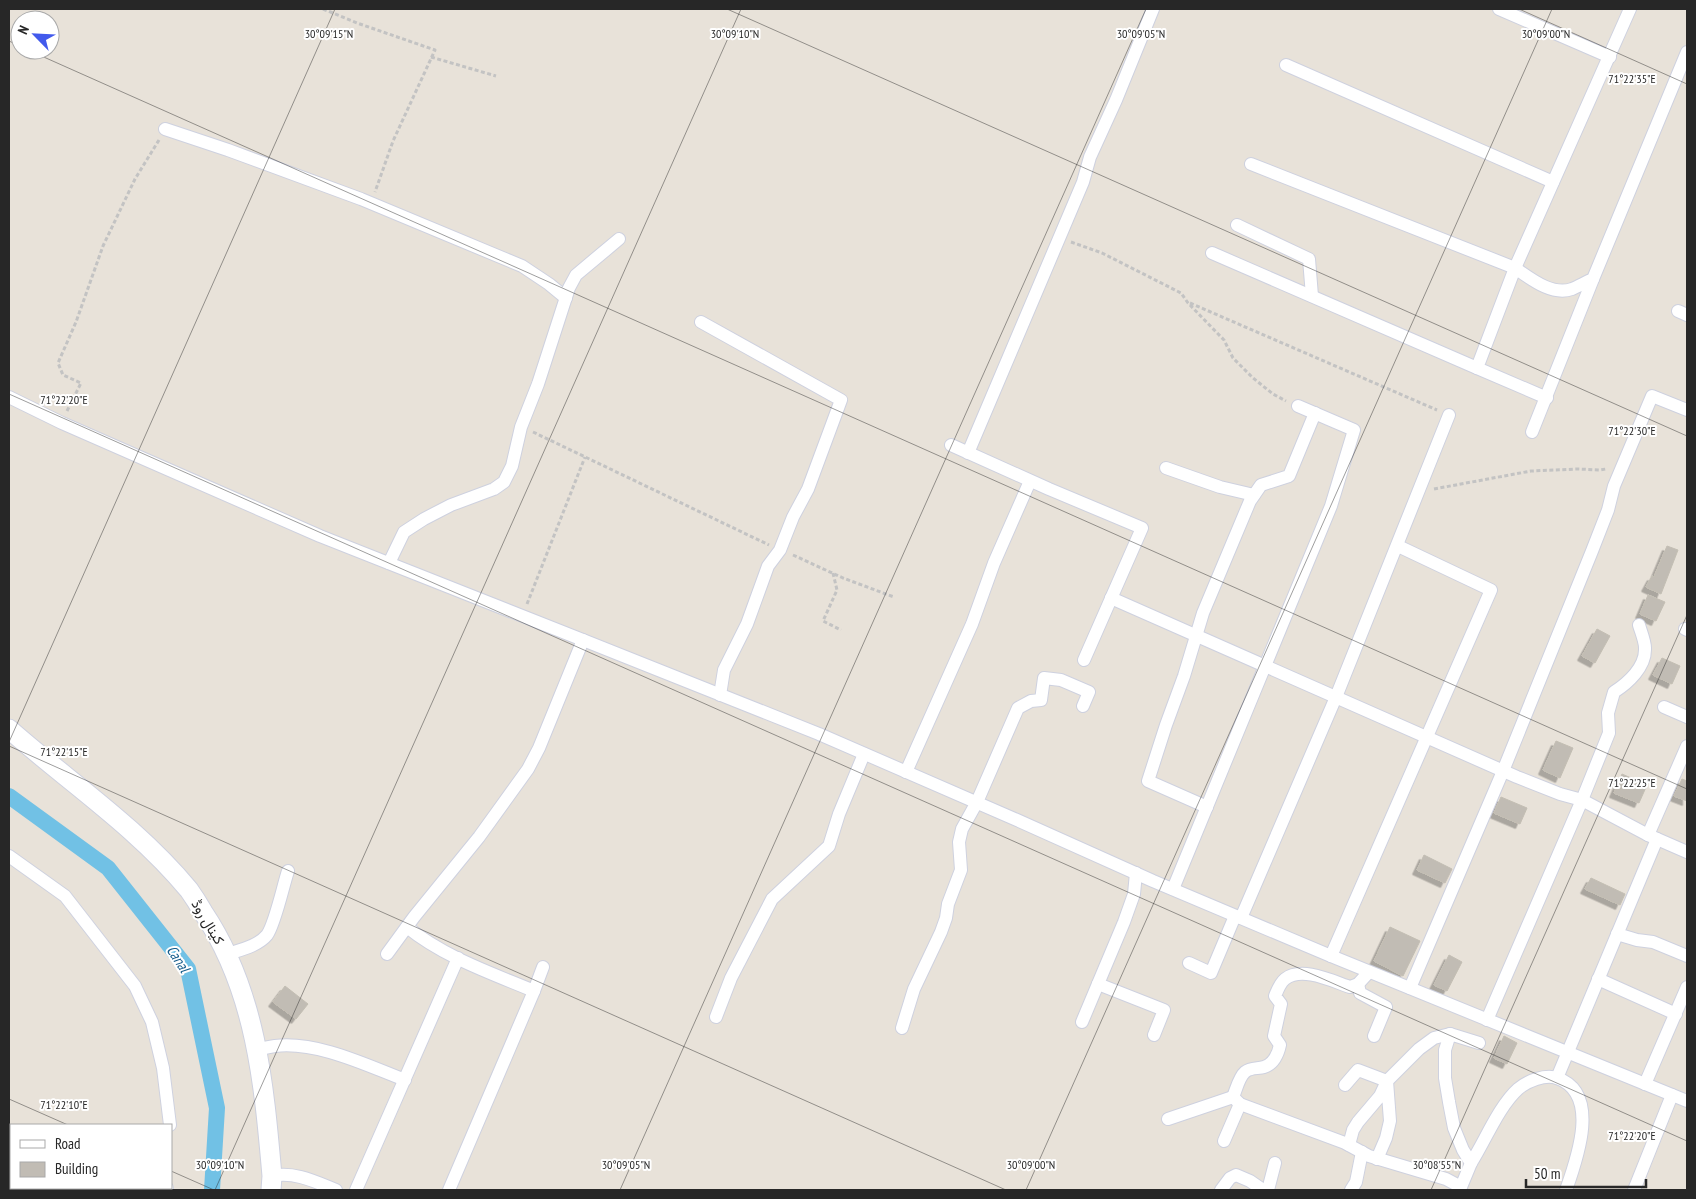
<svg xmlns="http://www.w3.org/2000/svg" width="1696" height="1199" font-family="'PT Sans Narrow',Vazirmatn,sans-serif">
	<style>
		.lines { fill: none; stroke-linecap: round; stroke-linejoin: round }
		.canal { stroke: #71c1e5; stroke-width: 16 }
		.building { fill: #c1bcb4; stroke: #c3beb3; filter: url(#shadow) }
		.street-casing { stroke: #ced1df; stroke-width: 14 }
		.secondary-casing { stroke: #ced1df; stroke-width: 21 }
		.path { stroke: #c3c3c3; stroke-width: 3; stroke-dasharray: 4 2.5; stroke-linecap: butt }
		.street { stroke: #fff; stroke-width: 12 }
		.secondary { stroke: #fff; stroke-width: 19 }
		.ticks { fill: none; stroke: #272727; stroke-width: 1; stroke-opacity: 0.45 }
		.labels { text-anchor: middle; stroke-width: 4; stroke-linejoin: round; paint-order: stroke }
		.street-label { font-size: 14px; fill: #272727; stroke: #fff }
		.water-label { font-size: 15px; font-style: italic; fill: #165d8b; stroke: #fff }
		.ticks-label { font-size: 12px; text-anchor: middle; fill: #272727; stroke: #fff; stroke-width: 4; stroke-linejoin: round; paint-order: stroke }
	</style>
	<defs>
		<filter id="shadow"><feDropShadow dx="-4.5" dy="4.5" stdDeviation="0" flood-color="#0004"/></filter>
	</defs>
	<rect width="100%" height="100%" fill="#e8e2d9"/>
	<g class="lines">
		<path class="canal" d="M9 796 108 868 188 969 217 1108 212 1190"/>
	</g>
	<g class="building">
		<path d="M1667 546 1678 550 1661 594 1646 587 1652 576 1654 577Z"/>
		<path d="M1648 595 1665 602 1656 621 1640 614Z"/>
		<path d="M1597 629 1610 636 1595 663 1582 656Z"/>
		<path d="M1662 658 1680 666 1672 684 1653 675Z"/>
		<path d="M1556 741 1573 748 1560 778 1543 770Z"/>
		<path d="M1622 774 1647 785 1639 803 1614 793Z"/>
		<path d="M1682 779 1687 781V801L1674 796Z"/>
		<path d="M1501 797 1527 808 1520 824 1494 813Z"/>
		<path d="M1424 855 1452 869 1445 883 1417 870Z"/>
		<path d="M1591 878 1625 894 1620 905 1585 889Z"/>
		<path d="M1390 927 1420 941 1403 976 1374 961Z"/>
		<path d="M1449 955 1462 962 1447 991 1434 985Z"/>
		<path d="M285 986 308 1004 296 1019 273 1002Z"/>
		<path d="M1504 1036 1517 1043 1507 1064 1494 1058Z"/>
	</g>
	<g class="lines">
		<g class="street-casing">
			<g id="street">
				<path d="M1499 9 1610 57"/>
				<path d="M1286 65 1553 182"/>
				<path d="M165 129 228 150 361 199 522 266 549 284 566 298"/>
				<path d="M1251 164 1515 268C1531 279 1552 296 1572 289 1579 286 1586 282 1593 279L1687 52"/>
				<path d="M1237 225 1309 259 1312 296"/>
				<path d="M1212 253 1477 368"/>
				<path d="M1678 311 1687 315"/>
				<path d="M701 322 841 400 808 489 793 517 780 550 768 566 747 624 724 670 720 695"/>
				<path d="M9 397 62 423 320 536 583 640"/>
				<path d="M1547 398 1477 368 1515 268 1630 9"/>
				<path d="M1532 432 1593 279"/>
				<path d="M951 445 1049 489 1142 528 1084 660"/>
				<path d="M968 453 1083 182 1090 157 1116 100 1153 9"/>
				<path d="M1166 468 1220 487 1254 495"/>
				<path d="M389 563 404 532 424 519 451 505 494 489 504 482 512 466 521 427 538 384 569 288 576 275 619 239"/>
				<path d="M1111 598 1517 777 1560 794 1582 800 1648 835"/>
				<path d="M1685 629 1687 630"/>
				<path d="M1664 707 1687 717"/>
				<path d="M1687 746 1648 835 1687 852"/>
				<path d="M906 772 972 624 994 563 1030 481"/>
				<path d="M1207 807 1148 781 1166 725 1184 676 1203 613 1250 501 1261 485 1289 476 1315 413"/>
				<path d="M9 856 65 896 135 986 152 1022 163 1068 170 1125"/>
				<path d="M1173 889 1331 506 1354 430 1298 406"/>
				<path d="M1241 918 1336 697 1449 415"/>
				<path d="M407 927C444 957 491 973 534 991L543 967"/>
				<path d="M1617 934 1637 940 1653 942 1687 956"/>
				<path d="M228 954C240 950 258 946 267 935 275 924 283 886 288 871"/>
				<path d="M387 954 414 917 479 837 528 769 539 748 583 640 819 734 1017 820 1153 881 1331 956 1687 1101"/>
				<path d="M1331 956 1491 590 1398 546"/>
				<path d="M1189 963 1211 973 1235 916"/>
				<path d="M1369 972 1358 984 1350 987C1332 981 1302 966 1285 979 1280 983 1277 991 1275 996L1281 1004 1274 1036 1280 1045C1278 1054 1274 1064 1264 1067 1258 1069 1251 1067 1245 1072 1239 1077 1236 1090 1233 1097L1240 1104 1345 1143 1369 1156 1446 1179 1461 1187 1471 1163 1463 1150 1454 1128 1449 1102 1445 1078V1050L1450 1034 1479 1043"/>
				<path d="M1598 979 1676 1014"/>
				<path d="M1098 984 1164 1010 1154 1035"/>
				<path d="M1358 984 1360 993 1386 1007 1374 1036"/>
				<path d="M1410 988 1503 771 1592 551 1608 510 1614 486 1652 396 1687 410"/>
				<path d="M716 1017 731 978 772 899 829 846 839 814 864 754"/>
				<path d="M1487 1020 1582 800 1609 733 1608 713 1614 692C1628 683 1646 667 1645 648 1645 641 1641 632 1639 625"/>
				<path d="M1082 1022 1124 922 1134 894 1136 873"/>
				<path d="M902 1028 914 989 941 932 946 918 948 904 961 870 959 842 962 829 977 802 1018 708 1031 701 1041 700 1044 678 1061 680 1089 692 1083 706"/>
				<path d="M256 1050C263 1048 269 1047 275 1046 317 1041 366 1065 405 1080"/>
				<path d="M1557 1078 1657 839"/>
				<path d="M1645 1084 1687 987"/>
				<path d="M1345 1085 1358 1070 1387 1081 1419 1049 1434 1038 1450 1034"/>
				<path d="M1168 1119 1233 1097"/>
				<path d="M1224 1141 1240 1104"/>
				<path d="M1349 1145 1353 1130 1358 1122 1380 1096 1387 1081 1390 1121 1386 1138 1377 1159"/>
				<path d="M1471 1163C1485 1141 1499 1106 1518 1089 1527 1081 1545 1074 1557 1078 1601 1093 1577 1159 1566 1190"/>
				<path d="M272 1176C294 1171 316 1182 336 1190"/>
				<path d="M167 1190V1188"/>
				<path d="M356 1190 458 958"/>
				<path d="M449 1190 534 991"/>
				<path d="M1221 1190 1230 1178 1236 1175 1250 1181 1263 1190"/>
				<path d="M1268 1190 1275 1163"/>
				<path d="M1351 1190 1356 1182 1362 1152"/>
				<path d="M1634 1190 1672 1095"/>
			</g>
		</g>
		<g class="secondary-casing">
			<path id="secondary" d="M9 729C69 782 137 827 189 890 194 897 199 905 203 912 256 991 264 1084 272 1176L271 1190"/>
		</g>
		<g class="path">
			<path d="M323 9 357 23 435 50 393 141 375 192"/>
			<path d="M431 57 496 76"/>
			<path d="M1071 242 1102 253 1181 293 1188 303 1224 340 1233 358 1253 378 1273 394 1286 401"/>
			<path d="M1190 303 1437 410"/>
			<path d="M67 411 81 383 63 375 58 363 76 322 103 246 135 179 159 140"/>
			<path d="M533 432 769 545"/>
			<path d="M1434 489 1531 471 1578 469 1600 470 1606 469"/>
			<path d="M793 555 843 578 894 597"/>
			<path d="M833 573 837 590 823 621 841 630"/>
			<path d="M527 604 585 457"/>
		</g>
		<use href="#street" class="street"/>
		<use href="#secondary" class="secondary"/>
	</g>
	<path class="ticks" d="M727 9 1687 436M1519 9 1687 84M9 41 20 46M28 50 1687 789M9 394 1687 1141M9 742 335 9M9 746 1006 1190M9 1099 68 1125M171 1171 214 1190M215 1190 741 9M620 1190 1146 9M1026 1190 1552 9M1431 1190 1687 615"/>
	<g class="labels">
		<g class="street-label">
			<text transform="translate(208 922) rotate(59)" y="5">کینال روڈ</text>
		</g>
		<g class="water-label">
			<text transform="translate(178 959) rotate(57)" y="5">Canal</text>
		</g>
	</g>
	<g class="ticks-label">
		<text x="735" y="38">30°09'10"N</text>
		<text x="1141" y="38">30°09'05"N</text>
		<text x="1546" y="38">30°09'00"N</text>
		<text x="329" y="38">30°09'15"N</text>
		<text x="1632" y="83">71°22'35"E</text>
		<text x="64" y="404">71°22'20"E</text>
		<text x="1632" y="435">71°22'30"E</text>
		<text x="64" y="756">71°22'15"E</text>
		<text x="1632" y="787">71°22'25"E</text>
		<text x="64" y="1109">71°22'10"E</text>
		<text x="1632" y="1140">71°22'20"E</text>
		<text x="220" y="1169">30°09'10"N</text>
		<text x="626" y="1169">30°09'05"N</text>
		<text x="1031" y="1169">30°09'00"N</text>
		<text x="1437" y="1169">30°08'55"N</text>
	</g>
	<rect width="1696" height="1199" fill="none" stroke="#272727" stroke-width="20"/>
	<rect x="10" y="1124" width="162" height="65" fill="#ffffff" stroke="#a9a9a9"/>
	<rect x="20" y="1140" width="25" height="8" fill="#ffffff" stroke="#a9a9a9"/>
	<text x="55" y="1149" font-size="15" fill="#272727">Road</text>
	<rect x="20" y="1162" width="25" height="15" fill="#c1bcb4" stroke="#a9a9a9"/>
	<text x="55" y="1174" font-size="15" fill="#272727">Building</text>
	<g transform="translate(35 35) rotate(294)"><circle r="24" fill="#ffffff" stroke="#a9a9a9"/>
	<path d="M0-4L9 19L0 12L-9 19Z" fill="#425aec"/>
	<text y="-8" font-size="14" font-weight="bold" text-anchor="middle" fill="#272727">N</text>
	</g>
	<path d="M1526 1179v8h120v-8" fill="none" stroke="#272727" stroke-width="2.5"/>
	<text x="1534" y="1179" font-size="15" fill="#272727" stroke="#ffffff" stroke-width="4" paint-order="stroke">50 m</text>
</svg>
